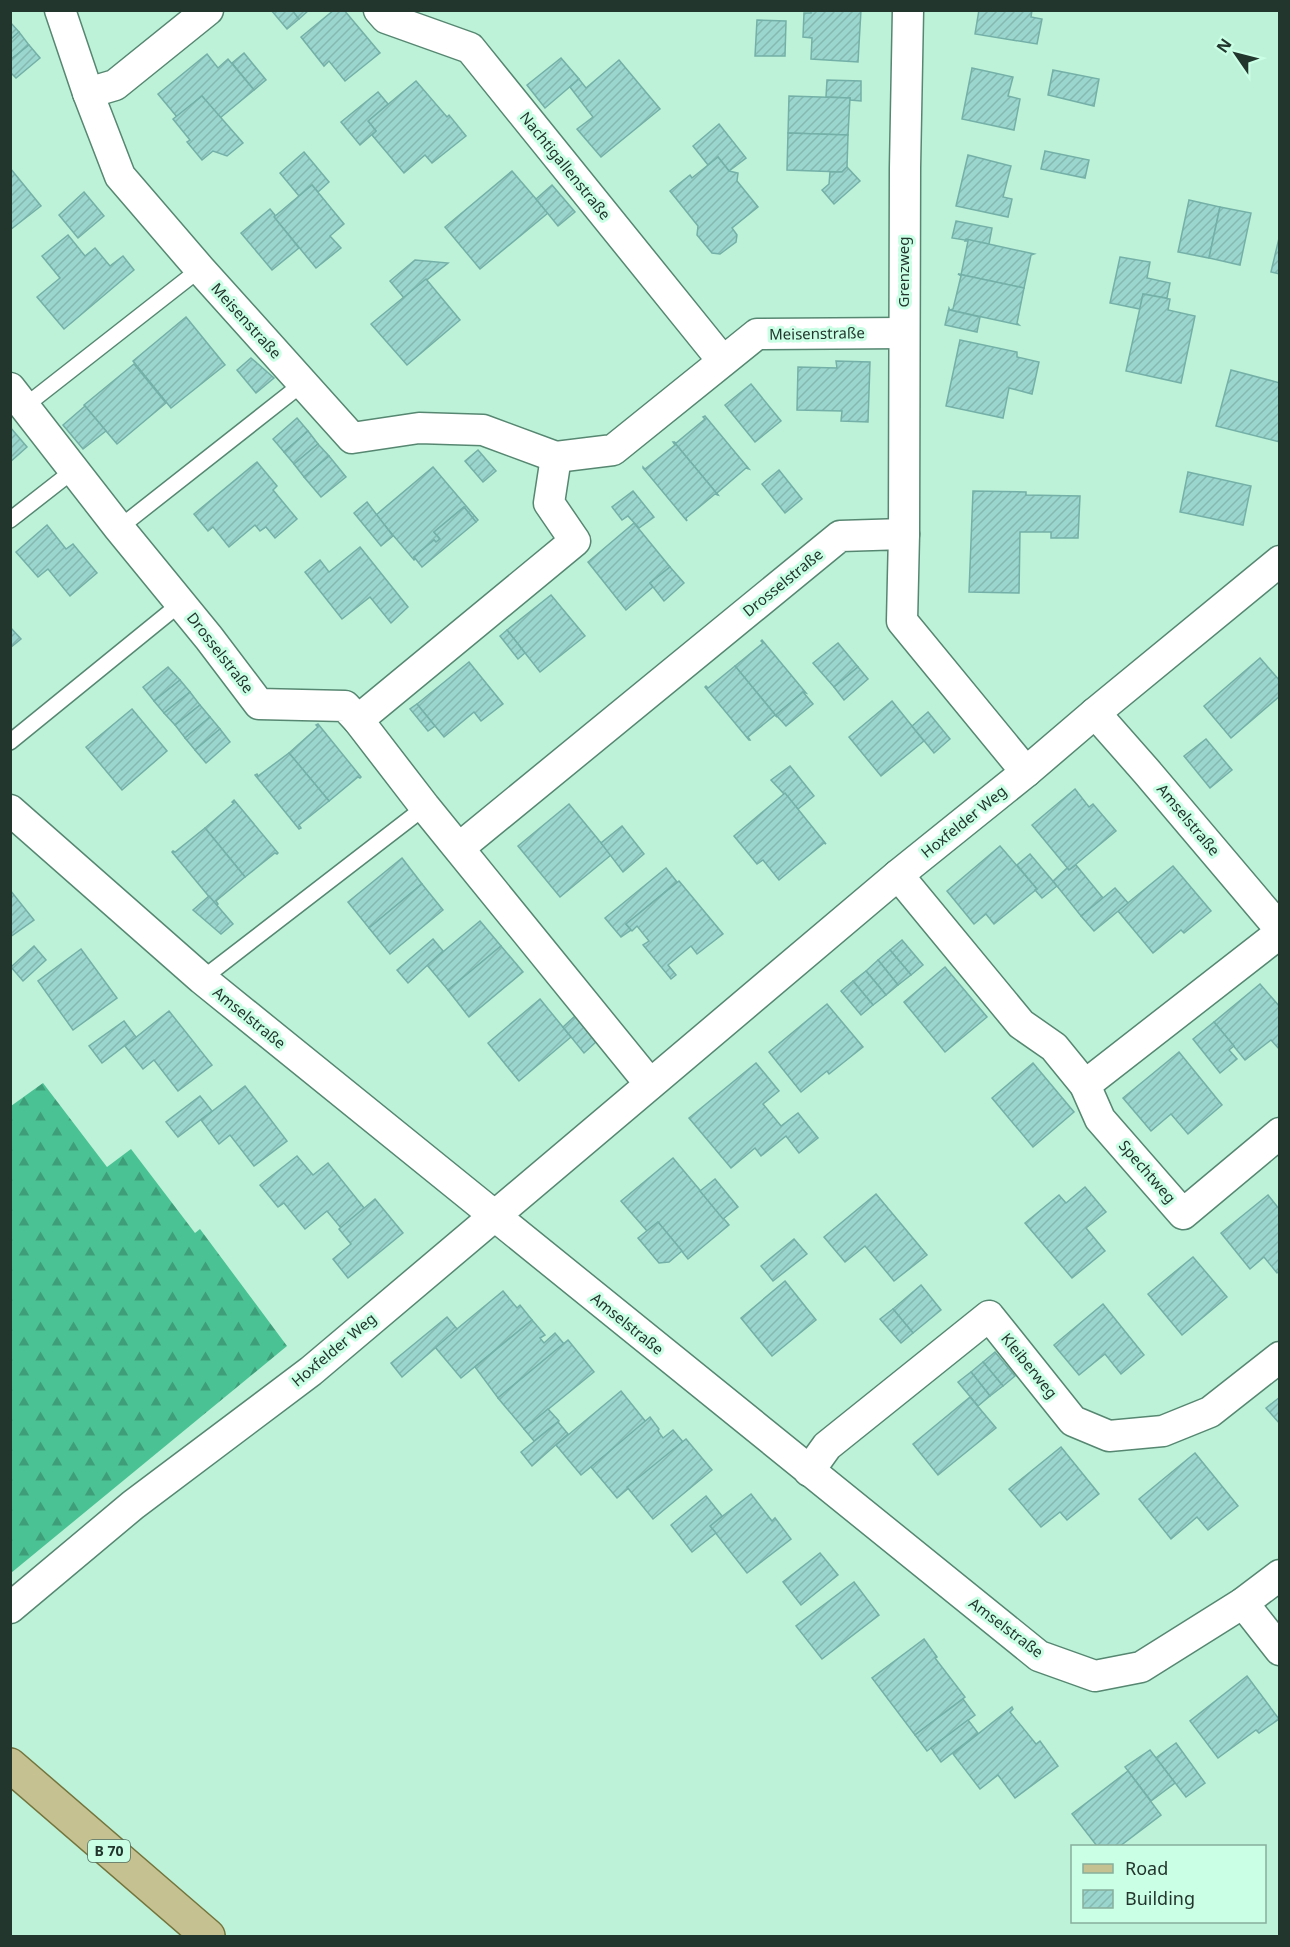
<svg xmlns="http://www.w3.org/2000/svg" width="1290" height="1947" font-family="'Noto Sans',sans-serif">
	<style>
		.forest { fill: url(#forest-firs) }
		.building { fill: url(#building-hatch); stroke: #74b0a7; stroke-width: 1.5 }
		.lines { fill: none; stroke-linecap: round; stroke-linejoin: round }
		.lane-casing { stroke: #568771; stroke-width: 18 }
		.street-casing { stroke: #568771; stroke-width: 33 }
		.primary-casing { stroke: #73753d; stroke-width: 36 }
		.lane { stroke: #fff; stroke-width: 15 }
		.street { stroke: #fff; stroke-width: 30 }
		.primary { stroke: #c5c190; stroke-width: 33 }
		.labels { text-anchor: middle; stroke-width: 6; stroke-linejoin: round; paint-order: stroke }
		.shield { fill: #cafee5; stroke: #547264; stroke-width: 1.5 }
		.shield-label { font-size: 14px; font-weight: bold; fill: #22362d }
		.street-label { font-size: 15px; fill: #22362d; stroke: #cafee5 }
	</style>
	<defs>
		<pattern id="forest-firs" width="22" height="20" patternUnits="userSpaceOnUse" patternTransform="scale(1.5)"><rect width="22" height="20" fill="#4bc294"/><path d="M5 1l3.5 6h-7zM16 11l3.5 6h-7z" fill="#3e9e79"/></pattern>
		<pattern id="building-hatch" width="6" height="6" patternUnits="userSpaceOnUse" patternTransform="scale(1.5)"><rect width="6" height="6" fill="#9ad6cd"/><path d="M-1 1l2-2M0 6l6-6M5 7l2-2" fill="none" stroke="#84b8b0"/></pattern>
	</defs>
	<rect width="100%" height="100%" fill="#bdf1d8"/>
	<path class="forest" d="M43 1083 107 1167 131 1149 195 1233 200 1229 287 1346 11 1573V1106Z"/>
	<g class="building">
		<path d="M271 10H292L299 19 287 29Z"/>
		<path d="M292 10H309L299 19Z"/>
		<path d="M334 10H344L380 53 345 81 329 61 324 66 301 37Z"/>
		<path d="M811 10H861L858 62 811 59 812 38 803 37 804 13H811Z"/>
		<path d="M979 10H1032L1031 17 1042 19 1037 44 975 34Z"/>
		<path d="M757 20 786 21 785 56H755Z"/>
		<path d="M10 22 19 32 10 40Z"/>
		<path d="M19 32 29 45 10 60V40Z"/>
		<path d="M29 45 40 58 16 78 10 72V60Z"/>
		<path d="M244 53 266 80 254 90 232 63Z"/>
		<path d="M207 54 218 68 228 59 254 90 220 118 202 96 177 117 158 94Z"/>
		<path d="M561 58 579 79 545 108 527 85Z"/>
		<path d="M619 60 660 109 601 157 577 129 593 117 570 87 579 79 586 88Z"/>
		<path d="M972 68 1013 77 1008 96 1020 99 1014 130 962 119Z"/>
		<path d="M1053 70 1099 79 1094 106 1048 95Z"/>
		<path d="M827 80 861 81V101L850 100V98L826 97Z"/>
		<path d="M416 81 447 117 449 115 466 136 432 163 425 155 404 173 372 135 376 131 368 121Z"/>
		<path d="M378 92 388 104 368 121 376 131 360 145 341 122Z"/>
		<path d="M202 96 243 143 227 156 213 151 202 160 187 142 190 140 173 119Z"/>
		<path d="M789 96 850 98 848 135 788 133Z"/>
		<path d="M719 124 746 158 729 171 718 157 708 165 693 146Z"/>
		<path d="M788 133 848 135 847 167 842 172 787 170Z"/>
		<path d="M1045 151 1089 160 1085 178 1041 169Z"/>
		<path d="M304 152 329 182 318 192 312 185 299 196 280 173Z"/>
		<path d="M968 155 1011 166 1003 197 1012 199 1008 217 956 206Z"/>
		<path d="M718 157 729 171 738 173 737 181 758 207 732 228 737 235 736 242 720 254 712 253 697 235 698 226 670 191 690 175 692 178Z"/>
		<path d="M847 167 860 181 834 204 822 190 829 184 830 172H842Z"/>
		<path d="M10 168 41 206 10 230Z"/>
		<path d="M512 171 548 213 480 269 445 227Z"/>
		<path d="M312 185 344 224 330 236 341 248 316 268 274 217Z"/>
		<path d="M552 185 575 212 558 226 536 199Z"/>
		<path d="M84 192 104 216 78 238 59 215Z"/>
		<path d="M1189 200 1220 207 1209 258 1178 252Z"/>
		<path d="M1220 207 1251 213 1240 265 1209 258Z"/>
		<path d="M270 209 275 215 274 217 299 248 272 270 241 233Z"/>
		<path d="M956 221 992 228 989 244 952 238Z"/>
		<path d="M1280 234V274L1271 272Z"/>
		<path d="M68 235 85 256 95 248 110 266 123 256 134 270 64 329 37 297 60 278 42 256Z"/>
		<path d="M966 239 1034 254 1031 255 1024 288 958 274 961 275 968 241H965Z"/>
		<path d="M1120 257 1150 262 1147 278 1170 283 1167 298 1143 294 1140 309 1110 303Z"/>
		<path d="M415 260 448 263 404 298 390 281Z"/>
		<path d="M958 274 1024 288 1017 323 1019 325 950 310 953 309 961 276Z"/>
		<path d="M426 279 460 320 407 365 371 324Z"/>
		<path d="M1143 294 1170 299 1168 310 1195 316 1181 383 1126 371Z"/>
		<path d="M949 308 950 310 980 317 977 332 945 325Z"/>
		<path d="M186 317 225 365 171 408 133 361Z"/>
		<path d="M960 340 1017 352V357L1039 362 1032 394 1009 388 1003 418 946 406Z"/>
		<path d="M251 358 274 378 256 393 237 370Z"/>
		<path d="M836 361 870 362 868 422 841 421 842 411 797 410 798 367 837 368Z"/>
		<path d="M134 364 166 403 117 444 84 405Z"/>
		<path d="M1231 370 1280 383V442L1216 426Z"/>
		<path d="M751 384 781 421 755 442 725 405Z"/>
		<path d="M85 406 106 431 83 449 63 425Z"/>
		<path d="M705 416 749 469 746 468 717 493 718 495 674 442 676 443 705 419 703 417Z"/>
		<path d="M297 418 308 431 284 452 273 439Z"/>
		<path d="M10 427 27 447 10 462Z"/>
		<path d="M308 431 318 444 294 464 284 452Z"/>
		<path d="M673 442H674L718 495 715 494 686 518 687 521 643 468V467L645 469 675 445Z"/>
		<path d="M318 444 329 456 304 477 294 464Z"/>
		<path d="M478 450 496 471 483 482 465 461Z"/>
		<path d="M329 456 346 477 321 497 304 477Z"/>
		<path d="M257 462 277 486 273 490 297 519 275 538 266 527 260 531 255 525 229 547 213 527 208 531 194 514Z"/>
		<path d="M433 467 478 520 476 522 464 507 434 532 440 539 436 542 434 540 414 557 415 559 414 560 376 515Z"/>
		<path d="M779 470 802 499 785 513 762 484Z"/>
		<path d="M1188 472 1251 486 1243 525 1180 512Z"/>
		<path d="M633 491 654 517 639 528 628 516 622 520 612 507Z"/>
		<path d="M973 491 1026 492V495L1080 496 1078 538H1051V532H1020L1019 593 969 592Z"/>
		<path d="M367 502 393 536 381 546 354 513Z"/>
		<path d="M464 507 476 522 422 567 414 557 434 540 436 542 440 539 434 532Z"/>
		<path d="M634 523 670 567 650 583 653 587 626 610 588 562Z"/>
		<path d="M47 525 66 549 73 544 97 573 70 596 48 569 38 577 16 552Z"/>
		<path d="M360 547 408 607 391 623 370 597 342 619 305 572 320 560 329 572Z"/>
		<path d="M670 567 684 583 664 601 650 583Z"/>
		<path d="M551 595 585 636 540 672 507 630Z"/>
		<path d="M10 627 21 639 10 648Z"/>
		<path d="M507 630 525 653 518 659 500 636Z"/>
		<path d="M762 640 806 693 803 692 776 715 777 717 735 666 763 643 761 641Z"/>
		<path d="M838 643 858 667 834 687 813 663Z"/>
		<path d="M1260 658 1280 681V696L1231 738 1204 706Z"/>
		<path d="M469 662 503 704 481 721 474 712 444 737 417 704Z"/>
		<path d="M735 666 777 717 775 715 748 737 750 740H749L705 687 706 686 708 688Z"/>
		<path d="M168 667 180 680 154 701 143 687Z"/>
		<path d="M858 667 868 679 844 700 834 687Z"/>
		<path d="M180 680 190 692 164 713 154 701Z"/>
		<path d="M190 692 200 705 175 725 164 713Z"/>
		<path d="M803 692 813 704 786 726 776 715Z"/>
		<path d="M892 701 924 741 881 776 849 737Z"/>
		<path d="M417 704 435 726 428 731 410 709Z"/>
		<path d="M200 705 210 717 185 738 175 725Z"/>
		<path d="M132 709 167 751 122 790 86 747Z"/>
		<path d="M928 712 950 739 934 753 912 726Z"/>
		<path d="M210 717 220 729 195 750 185 738Z"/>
		<path d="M318 724 361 777 360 778 358 777 329 801 289 753 318 727 316 725Z"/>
		<path d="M220 729 230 742 206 763 195 750Z"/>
		<path d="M1206 739 1232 770 1210 788 1184 756Z"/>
		<path d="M289 753 329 801 299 825 301 828 299 829 255 775 257 774 258 776Z"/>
		<path d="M790 766 814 796 798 809 771 780Z"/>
		<path d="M1075 789 1089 807 1093 804 1116 831 1069 870 1032 825Z"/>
		<path d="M785 793 826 844 824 843 779 880 763 860 757 864 734 836Z"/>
		<path d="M234 800 278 853 277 854 275 853 245 877 205 828 234 803 232 802Z"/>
		<path d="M569 804 611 855 560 897 518 846Z"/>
		<path d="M622 826 644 854 623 872 601 843Z"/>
		<path d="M205 828 245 877 216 901 218 904 216 905 172 852 173 851 175 852Z"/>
		<path d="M1000 846 1037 889 994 924 986 914 974 924 947 891Z"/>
		<path d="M1030 854 1057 886 1042 898 1035 890 1037 889 1017 865Z"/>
		<path d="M402 858 422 884 369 928 348 902Z"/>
		<path d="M1076 865 1103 898 1081 916 1053 881 1067 868 1069 870Z"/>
		<path d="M1173 866 1211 911 1184 933 1181 930 1153 953 1118 911Z"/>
		<path d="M666 868 677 882 626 924 631 930 621 937 605 918Z"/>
		<path d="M679 881 723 934 697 954 691 946 668 965 676 975 671 979 643 945 649 941 637 926 632 931 626 924Z"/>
		<path d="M422 884 443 910 390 954 369 928Z"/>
		<path d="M1115 888 1128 903 1094 931 1081 916Z"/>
		<path d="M10 890 34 920 10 937Z"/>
		<path d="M209 896 233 924 221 934 193 910Z"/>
		<path d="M480 921 501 946 448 990 427 965Z"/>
		<path d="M433 939 443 951 408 983 397 970Z"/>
		<path d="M902 940 923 965 911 975 890 950Z"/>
		<path d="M34 946 46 960 23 981 11 967Z"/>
		<path d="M501 946 523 972 469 1017 448 990Z"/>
		<path d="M81 949 117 998 73 1030 38 981Z"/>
		<path d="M890 950 911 975 898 985 878 960Z"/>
		<path d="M878 960 898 985 886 995 866 971Z"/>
		<path d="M945 967 987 1017 945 1052 904 1002Z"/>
		<path d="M866 971 886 995 873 1005 853 981Z"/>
		<path d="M853 981 873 1005 861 1015 841 991Z"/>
		<path d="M1260 984 1280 1007V1050L1271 1040 1245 1060 1214 1022Z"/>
		<path d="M540 999 571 1037 519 1081 488 1043Z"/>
		<path d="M827 1004 863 1047 829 1074 827 1071 801 1092 769 1052Z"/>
		<path d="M169 1011 212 1065 178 1091 154 1060 143 1069 125 1046Z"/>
		<path d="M575 1016 596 1042 584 1053 563 1027Z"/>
		<path d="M124 1021 136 1037 102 1063 89 1046Z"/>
		<path d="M1214 1022 1234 1046 1229 1050 1237 1059 1220 1073 1193 1039Z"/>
		<path d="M1179 1052 1222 1105 1188 1134 1171 1114 1151 1131 1123 1098Z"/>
		<path d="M756 1063 779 1091 763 1104 781 1126 798 1113 818 1138 799 1153 786 1136 761 1156 755 1148 731 1168 689 1118Z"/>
		<path d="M1033 1063 1074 1112 1033 1147 992 1098Z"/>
		<path d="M245 1086 287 1141 254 1166 230 1135 219 1144 201 1120Z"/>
		<path d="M200 1096 212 1111 178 1137 166 1122Z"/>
		<path d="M297 1156 313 1175 328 1163 364 1208 341 1228 327 1211 305 1229 284 1203 278 1207 260 1185Z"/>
		<path d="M673 1158 729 1225 688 1259 658 1222 647 1231 621 1201Z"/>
		<path d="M715 1179 738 1207 723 1219 700 1191Z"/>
		<path d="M1085 1187 1106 1212 1086 1228 1105 1251 1072 1278 1025 1223 1059 1195 1066 1203Z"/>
		<path d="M876 1194 927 1255 894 1281 865 1246 845 1262 824 1237Z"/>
		<path d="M1268 1195 1280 1210V1270L1277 1273 1264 1257 1250 1269 1221 1233Z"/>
		<path d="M375 1199 403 1233 348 1278 333 1259 351 1244 339 1229Z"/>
		<path d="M658 1222 682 1251 669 1262 659 1263 638 1238Z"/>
		<path d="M794 1239 807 1254 773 1281 761 1266Z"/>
		<path d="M1193 1257 1227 1297 1182 1335 1148 1294Z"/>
		<path d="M785 1281 816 1320 772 1356 741 1318Z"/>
		<path d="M921 1285 941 1310 913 1333 893 1309Z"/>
		<path d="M503 1291 517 1308 520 1305 532 1320 461 1378 435 1347Z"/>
		<path d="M1103 1304 1144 1355 1121 1374 1105 1354 1079 1375 1054 1345Z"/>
		<path d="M893 1309 913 1333 901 1343 880 1319Z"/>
		<path d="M447 1317 457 1329 402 1377 391 1363Z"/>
		<path d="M532 1320 545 1335 540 1338 544 1343 555 1333 564 1344 498 1398 475 1367Z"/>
		<path d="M568 1340 594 1372 524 1429 498 1398Z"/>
		<path d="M995 1352 1015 1376 1003 1386 983 1362Z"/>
		<path d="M983 1362 1003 1386 990 1396 971 1372Z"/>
		<path d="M971 1372 990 1396 978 1406 958 1382Z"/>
		<path d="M621 1391 646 1422 581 1475 556 1445Z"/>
		<path d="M970 1397 996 1428 938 1475 913 1444Z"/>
		<path d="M1280 1397V1424L1266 1408Z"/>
		<path d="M548 1409 559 1421 534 1441 524 1429Z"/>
		<path d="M650 1417 659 1429 658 1431 663 1438 673 1430 683 1442 617 1498 591 1467Z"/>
		<path d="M558 1422 568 1434 532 1466 521 1452Z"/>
		<path d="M686 1439 712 1470 653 1519 627 1487Z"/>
		<path d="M1061 1447 1099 1494 1067 1520 1060 1512 1041 1527 1009 1489Z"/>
		<path d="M1195 1453 1238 1506 1208 1530 1197 1517 1171 1539 1139 1499Z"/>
		<path d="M751 1494 772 1521 775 1518 791 1539 747 1573 710 1526Z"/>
		<path d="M706 1496 722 1516 710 1526 716 1533 692 1552 671 1525Z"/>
		<path d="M820 1553 838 1575 801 1605 783 1582Z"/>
		<path d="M854 1582 879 1615 822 1659 796 1626Z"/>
		<path d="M924 1639 937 1657 935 1658 965 1697 915 1735 872 1678Z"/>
		<path d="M1247 1676 1279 1719 1259 1733 1256 1730 1218 1758 1190 1721Z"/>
		<path d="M963 1699 975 1715 927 1751 915 1735Z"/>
		<path d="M1012 1707 1013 1709 1010 1712 1036 1744 1040 1741 1058 1766 1015 1798 998 1775 980 1789 953 1754Z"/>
		<path d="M968 1720 978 1733 941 1762 931 1748Z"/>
		<path d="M1176 1743 1205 1783 1186 1797 1156 1758Z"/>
		<path d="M1150 1750 1175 1783 1151 1801 1125 1767Z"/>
		<path d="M1128 1771 1161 1815 1120 1846H1097L1072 1814Z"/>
	</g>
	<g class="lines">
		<g class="lane-casing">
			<g id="lane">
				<path d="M25 406 200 269"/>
				<path d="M10 520 74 470"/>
				<path d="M119 528 302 384"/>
				<path d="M10 742 181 603"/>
				<path d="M202 979 425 807"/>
			</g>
		</g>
		<g class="street-casing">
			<g id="street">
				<path d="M60 10 88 93 120 176 200 269 352 438 419 428 483 430 556 457 613 450 757 334 904 333"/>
				<path d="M379 10 386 18 470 48 722 360"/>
				<path d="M88 93 115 85 208 10"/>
				<path d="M10 388 119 528 209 638 259 704 345 706 358 720 425 807 650 1084"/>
				<path d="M904 534 905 168 908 10"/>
				<path d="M1095 713 1147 772 1280 929"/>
				<path d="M358 720 575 541 549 503 556 457"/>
				<path d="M10 810 202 979 1039 1656 1095 1676 1141 1667 1243 1603 1280 1575"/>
				<path d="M459 848 840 536 904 534 902 621 1026 772"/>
				<path d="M898 875 1021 1024 1054 1047 1085 1085 1100 1119 1183 1214 1280 1133"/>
				<path d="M1085 1085 1280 933"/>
				<path d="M809 1471 827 1446 989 1316 1073 1421 1109 1436 1163 1431 1210 1412 1280 1357"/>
				<path d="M1243 1603 1280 1650"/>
				<path d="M10 1608 133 1505 311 1371 898 875 1026 772 1095 713 1280 561"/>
			</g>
		</g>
		<g class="primary-casing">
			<path id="primary" d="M10 1765 208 1936"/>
		</g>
		<use href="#lane" class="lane"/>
		<use href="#street" class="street"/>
		<use href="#primary" class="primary"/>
	</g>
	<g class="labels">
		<rect class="shield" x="88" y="1840" width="42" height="22" rx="4.5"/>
		<g class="shield-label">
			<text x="109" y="1856">B 70</text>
		</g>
		<g class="street-label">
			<text transform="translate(565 166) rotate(51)" y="5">Nachtigallenstraße</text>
			<text transform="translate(904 272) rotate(-90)" y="5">Grenzweg</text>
			<text transform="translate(246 321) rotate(48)" y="5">Meisenstraße</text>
			<text transform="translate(817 334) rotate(-1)" y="5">Meisenstraße</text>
			<text transform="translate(783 583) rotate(-39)" y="5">Drosselstraße</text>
			<text transform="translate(220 653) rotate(52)" y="5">Drosselstraße</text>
			<text transform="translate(1188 820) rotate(50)" y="5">Amselstraße</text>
			<text transform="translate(964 822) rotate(-39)" y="5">Hoxfelder Weg</text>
			<text transform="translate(249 1018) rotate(39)" y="5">Amselstraße</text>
			<text transform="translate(1147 1172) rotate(49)" y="5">Spechtweg</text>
			<text transform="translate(627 1324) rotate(39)" y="5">Amselstraße</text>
			<text transform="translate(334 1350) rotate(-40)" y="5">Hoxfelder Weg</text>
			<text transform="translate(1029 1366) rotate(51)" y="5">Kleiberweg</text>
			<text transform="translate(1006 1628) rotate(37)" y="5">Amselstraße</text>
		</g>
	</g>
	<rect width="1290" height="1947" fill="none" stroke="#22362d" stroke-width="24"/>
	<rect x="1071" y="1845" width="195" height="78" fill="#cafee5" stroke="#87ae9b" stroke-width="1.5"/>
	<rect x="1083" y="1864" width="30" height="9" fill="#c5c190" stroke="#87ae9b" stroke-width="1.5"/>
	<text x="1125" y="1875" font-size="18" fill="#22362d">Road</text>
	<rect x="1083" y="1890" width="30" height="18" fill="url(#building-hatch)" stroke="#87ae9b" stroke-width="1.5"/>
	<text x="1125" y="1905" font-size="18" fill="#22362d">Building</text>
	<g transform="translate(1236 54) rotate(305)" stroke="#cafee5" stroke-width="4.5" paint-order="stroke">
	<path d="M0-4.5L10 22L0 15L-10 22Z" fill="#22362d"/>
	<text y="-9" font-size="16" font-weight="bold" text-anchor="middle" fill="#22362d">N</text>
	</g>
</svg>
